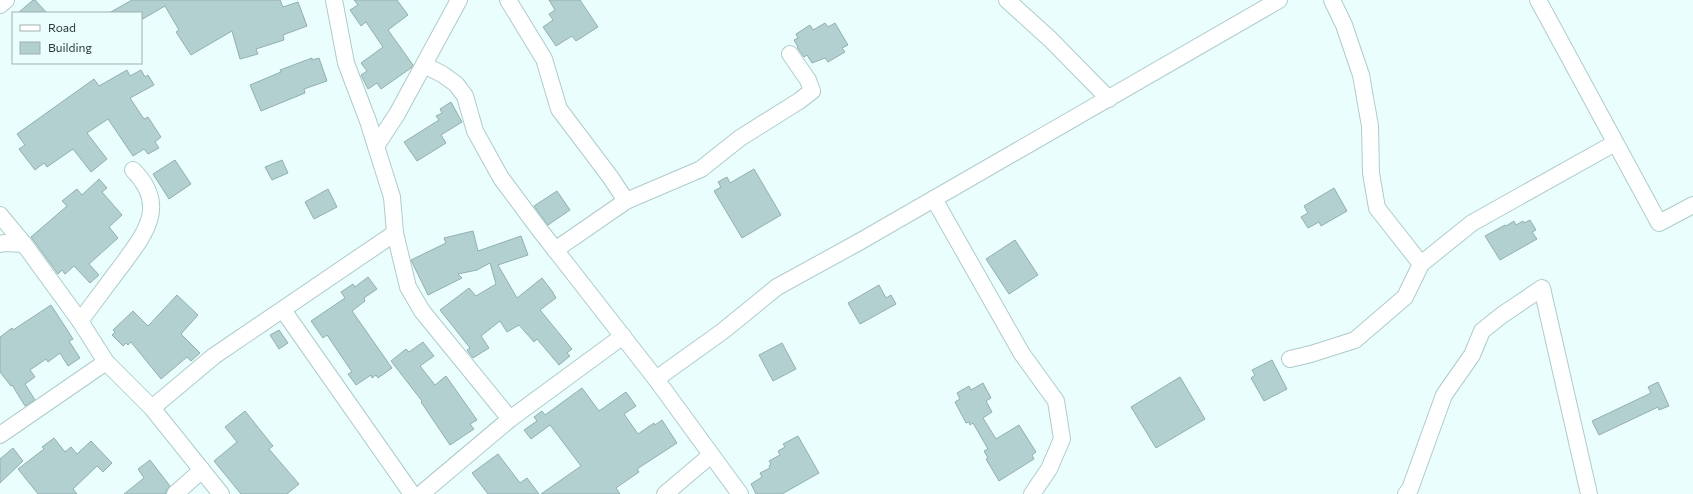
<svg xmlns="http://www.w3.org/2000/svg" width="1693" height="494" font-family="Commissioner,sans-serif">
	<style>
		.building { fill: #b3d0d1; stroke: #92afb0 }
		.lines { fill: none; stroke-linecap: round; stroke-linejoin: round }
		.minor-casing { stroke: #aecbcc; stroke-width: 18 }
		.minor { stroke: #fff; stroke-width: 16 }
	</style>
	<rect width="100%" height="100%" fill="#ebfefe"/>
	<g class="building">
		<path d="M33 0H35L47 13H18Z"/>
		<path d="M132 0H280L283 7 298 2 307 26 283 35 284 40 256 49 258 54 240 59 232 31 191 55 176 32 179 30 165 6 141 20V13H109Z"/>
		<path d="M354 0H397L408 15 388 30 413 65 411 68 381 89 377 83 368 89 361 75 367 71 361 63 383 47 366 22 361 26 350 10 358 5Z"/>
		<path d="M549 0H580L598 27 576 41 572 36 556 46 543 27 553 20 549 14 555 10Z"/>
		<path d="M825 23 828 27 835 23 848 45 842 48 845 52 828 62 825 58 812 63 807 55 804 57 797 47H798L794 40 798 38 796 34 810 25 813 30Z"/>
		<path d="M312 58V60L319 58 327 81 304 89 305 93 261 111 250 85 281 72 280 70Z"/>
		<path d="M127 70 130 76 141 70 145 77 148 75 154 85 130 98 144 119 148 117 161 137 155 142 159 148 148 154 144 149 133 156 108 119 87 133 107 159 91 172 73 149 47 167 44 163 35 170 19 149 25 145 17 134 94 79 99 86Z"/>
		<path d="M451 102 462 122 441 135 446 143 417 161 404 142 439 120 436 116 442 113 440 109Z"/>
		<path d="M175 160 191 184 169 199 153 174Z"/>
		<path d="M282 160 288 173 272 180 265 167Z"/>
		<path d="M754 169 781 215 742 238 714 191 721 187 718 182 727 177 730 183Z"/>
		<path d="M99 179 107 188 102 192 122 215 109 227 118 238 89 264 99 275 90 283 74 266 65 274 62 270 58 274 31 237 67 206 62 201 77 189 82 195Z"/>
		<path d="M1334 188 1347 211 1321 226 1319 222 1308 228 1301 217 1308 213 1304 206Z"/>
		<path d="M328 189 337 207 314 219 305 202Z"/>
		<path d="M557 191 570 210 548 225 534 206Z"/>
		<path d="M1530 220 1536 230 1532 232 1537 239 1500 260 1485 236 1505 225 1506 226 1514 221 1516 225 1523 221 1524 223Z"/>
		<path d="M473 231 478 251 521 236 528 255 498 265 517 298 542 278 552 291 556 298 540 310 572 349 567 353 570 356 559 365 537 339 534 342 519 325 507 332 500 321 481 336 489 348 473 358 467 350 470 348 440 310 469 288 476 296 496 284 490 263 477 270 458 274 462 278 428 295 411 260 446 243 444 238Z"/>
		<path d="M1015 240 1038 275 1009 294 986 259Z"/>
		<path d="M368 277 377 289 364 298 365 301 352 311 392 368 378 378 376 375 372 378 371 375 356 385 348 374 352 372 327 335 323 338 311 321 345 298 341 292 353 284 355 287Z"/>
		<path d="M879 285 886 298 891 295 896 304 860 324 848 303Z"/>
		<path d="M177 295 198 315 181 334 200 353 191 361 187 357 161 379 131 342 128 345 126 343 123 346 112 335 115 332 113 330 133 311 148 326Z"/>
		<path d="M51 305 73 339 69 341 80 358 68 366 60 353 48 362 46 359 30 370 35 377 25 384 35 400 25 406 12 385 11 386 0 372V337L12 328 13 330Z"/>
		<path d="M279 330 288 343 279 349 270 335Z"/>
		<path d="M423 342 434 356 420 366 435 385 446 376 477 420 470 424 474 429 450 445 421 402 422 401 391 361 406 349 409 352Z"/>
		<path d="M782 343 796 369 773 381 759 355Z"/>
		<path d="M1272 360 1287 389 1264 401 1251 378 1255 375 1252 370Z"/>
		<path d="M1180 377 1205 419 1156 448 1131 407Z"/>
		<path d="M1658 382 1669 406 1659 410 1658 407 1599 435 1592 421 1651 393 1648 387Z"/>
		<path d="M983 383 991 398 986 401 992 412 983 418 996 439 1019 425 1036 452 1032 455 1034 459 999 481 986 459 988 458 984 451 988 449 973 423 970 425 969 422 966 423 955 402 960 399 957 393 969 386 971 390Z"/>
		<path d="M582 388 599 411 626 392 636 406 624 414 638 434 654 423 655 425 662 420 677 443 637 469 639 472 616 488 620 494H541L581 466 550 425 531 439 524 430 537 421 534 417 542 411 545 415Z"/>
		<path d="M245 411 273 446 269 449 299 484 287 494H241L214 461 237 442 225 427Z"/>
		<path d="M798 436 819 473 782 494H756L751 484 762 477 760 473 770 468 769 466 771 464 769 461 780 455 778 451 785 447 783 444Z"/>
		<path d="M54 438 65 452 71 447 77 454 91 441 112 463 103 472 97 466 73 489 77 494H38L18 469 44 449 42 447Z"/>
		<path d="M13 448 23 461 0 483V459Z"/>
		<path d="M498 454 520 483 527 478 539 494H488L472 473Z"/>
		<path d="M150 460 170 486 166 491V494H124L144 478 138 469Z"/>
	</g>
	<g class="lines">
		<g class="minor-casing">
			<g id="minor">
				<path d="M334 0 346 63 368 121 392 197 395 233 408 287 422 311 510 419"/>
				<path d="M508 0 544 59 559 109 611 178 626 201"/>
				<path d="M1007 0 1050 39 1109 99"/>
				<path d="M1332 0 1344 25 1361 75 1370 126 1371 173 1377 208 1421 264"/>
				<path d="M1538 0 1659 223 1693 205"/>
				<path d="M0 5 6 0"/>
				<path d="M424 65 442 74 456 84 465 96 475 131 501 178 539 229 656 379 740 494"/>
				<path d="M376 146 397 114 459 0"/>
				<path d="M934 199 1022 354 1056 401 1062 439 1049 469 1032 494"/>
				<path d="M0 215 24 244 80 321 106 362 152 408 221 494"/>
				<path d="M0 244 4 243 24 244"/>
				<path d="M555 250 626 201 701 169 740 138 799 101 812 91 808 80 790 54"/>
				<path d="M283 310 412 494"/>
				<path d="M80 321C93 304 106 286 119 269 143 236 170 207 133 170"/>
				<path d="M1290 359 1311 354 1355 340 1405 297 1421 264 1472 223 1615 143"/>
				<path d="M656 379 723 331 777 287 859 242 1279 0"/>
				<path d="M152 408 214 356 395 233"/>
				<path d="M0 435 106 362"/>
				<path d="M175 494 202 470"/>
				<path d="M421 494 510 419 623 336"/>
				<path d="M665 494 711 455"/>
				<path d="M1406 494 1410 489 1444 395 1472 355 1482 331 1502 315 1542 288 1589 494"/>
			</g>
		</g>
		<use href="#minor" class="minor"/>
	</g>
	<rect x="12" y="12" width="130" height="52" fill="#ebfefe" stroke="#9fafaf"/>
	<rect x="20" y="25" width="20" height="6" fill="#ffffff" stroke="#9fafaf"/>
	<text x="48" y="32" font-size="12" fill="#2d3939">Road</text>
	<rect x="20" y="42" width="20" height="12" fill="#b3d0d1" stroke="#9fafaf"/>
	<text x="48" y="52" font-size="12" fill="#2d3939">Building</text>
</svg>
